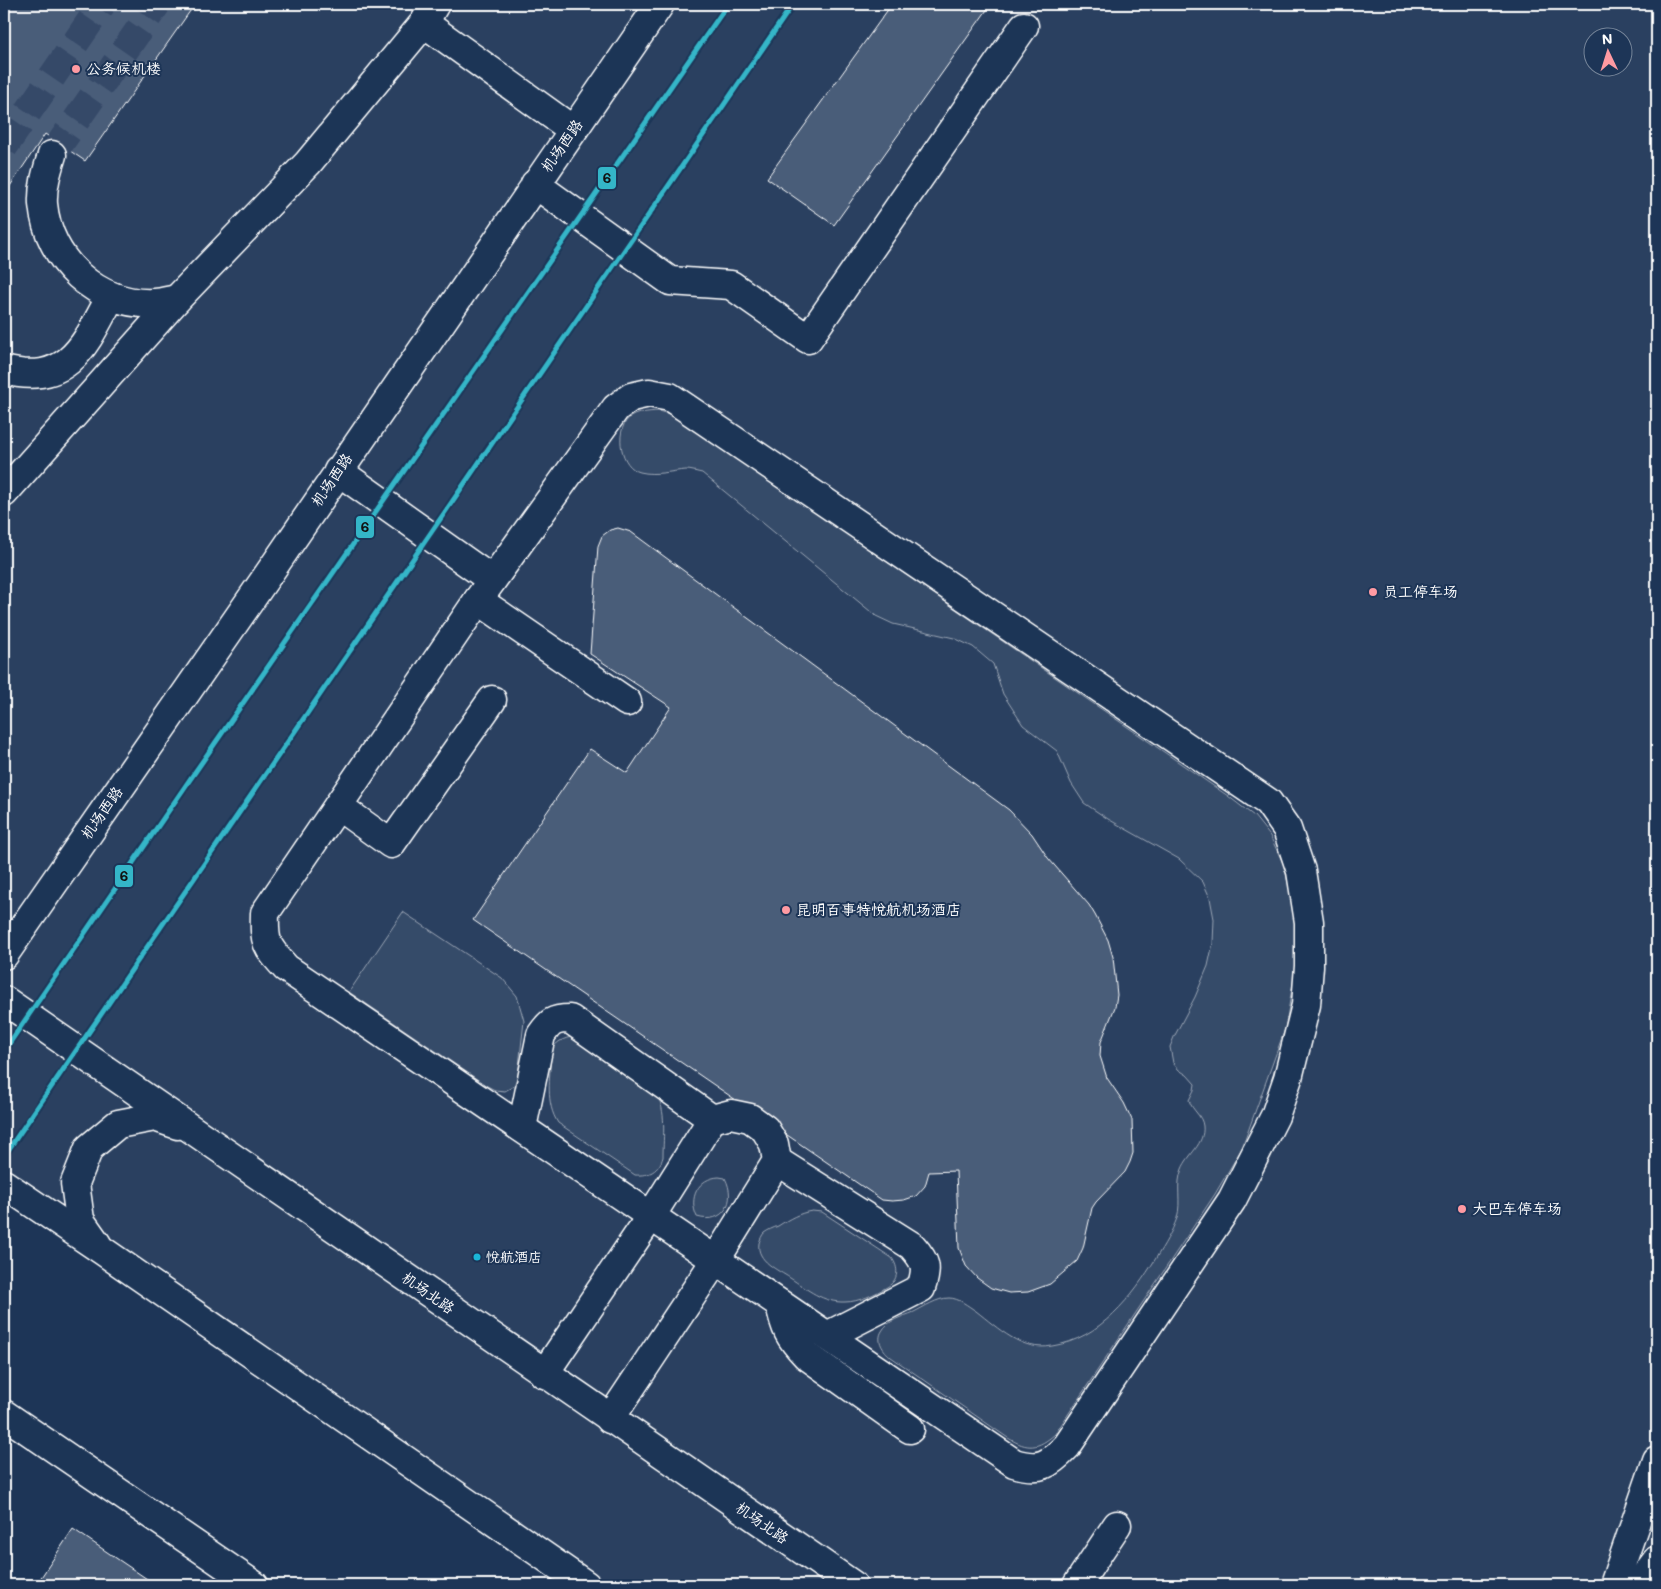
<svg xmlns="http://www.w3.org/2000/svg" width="1661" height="1589" font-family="Mali,'LXGW WenKai TC',sans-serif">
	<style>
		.built { fill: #2a4161; fill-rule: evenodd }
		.green { fill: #364b69; stroke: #9aa5b4 }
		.building { fill: #4a5d79; stroke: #fff }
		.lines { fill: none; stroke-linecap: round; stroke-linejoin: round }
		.minor-tunnel { stroke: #344968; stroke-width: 28; stroke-dasharray: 28 14; stroke-linecap: butt }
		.minor-casing { stroke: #fff; stroke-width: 31 }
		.major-casing { stroke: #fff; stroke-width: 31 }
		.minor { stroke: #1d3557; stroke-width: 28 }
		.major { stroke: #1d3557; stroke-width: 28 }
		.metro-1-casing { stroke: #1d3557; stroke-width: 9 }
		.metro-1 { stroke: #34b6c8; stroke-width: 5 }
		.poi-dot { fill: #ff9aa2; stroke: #1d3557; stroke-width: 2 }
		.bus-dot { fill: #1ab6d8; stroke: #1d3557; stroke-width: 2 }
		.labels { text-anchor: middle; stroke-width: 4; stroke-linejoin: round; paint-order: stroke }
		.bus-label { font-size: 14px; fill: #fff; stroke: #1d3557; text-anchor: start }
		.poi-label { font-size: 15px; fill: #fff; stroke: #1d3557; text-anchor: start }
		.street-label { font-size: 15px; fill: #fff; stroke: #1d3557 }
		.line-badge { stroke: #1d3557; stroke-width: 2 }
		.pale-badge-label { font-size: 14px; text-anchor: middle; font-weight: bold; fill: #111 }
	</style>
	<rect width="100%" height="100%" fill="#1d3557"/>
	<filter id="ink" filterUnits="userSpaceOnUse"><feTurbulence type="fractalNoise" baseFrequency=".02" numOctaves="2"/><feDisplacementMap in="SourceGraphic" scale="10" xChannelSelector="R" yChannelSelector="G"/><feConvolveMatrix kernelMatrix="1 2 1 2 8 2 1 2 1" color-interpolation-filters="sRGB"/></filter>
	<g filter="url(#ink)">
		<path class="built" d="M4 4H1657V1585H580L4 1183ZM1594 38H1624V68H1594Z"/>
		<g class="green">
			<path d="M658 411 673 415 1228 796 1254 816 1270 836 1284 865 1293 905 1296 941 1294 977 1285 1029 1242 1148 1215 1194 1055 1434C1038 1449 1028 1450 1008 1438L891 1357C883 1350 876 1341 882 1331 888 1320 902 1317 914 1312 924 1307 937 1298 949 1298 959 1298 968 1306 976 1311 998 1328 1022 1352 1052 1346 1100 1339 1133 1296 1156 1258 1164 1245 1172 1232 1177 1218 1182 1201 1175 1185 1182 1169 1188 1154 1205 1144 1203 1126 1202 1115 1192 1111 1189 1100L1194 1090 1195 1084 1187 1075 1179 1070 1173 1063 1170 1047 1174 1037 1195 997 1208 966 1213 943 1214 919 1210 898 1203 882 1179 859 1108 819 1084 803 1071 783 1057 751 1023 725 1003 694 993 664 973 647 954 638 893 624 876 616 702 473C697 472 691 470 686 470 671 471 656 476 640 472 620 467 615 432 628 419 635 412 648 412 658 411Z"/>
			<path d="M403 912 502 978 517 996 524 1021 518 1075 514 1086 505 1091 495 1090 487 1086 349 992Z"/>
			<path d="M571 1037 581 1039 656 1093C667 1111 663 1136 663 1157 659 1171 649 1176 635 1175L558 1123C545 1103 550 1078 551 1055 553 1044 559 1040 571 1037Z"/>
			<path d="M719 1177 725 1178C737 1201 724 1225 697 1217 688 1198 698 1178 719 1177Z"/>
			<path d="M812 1211 822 1212 892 1258C899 1268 899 1280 887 1287 875 1294 859 1302 845 1302 823 1303 807 1289 790 1278 778 1270 756 1261 759 1243 760 1240 762 1235 764 1233 768 1230 773 1228 778 1226 789 1219 799 1213 812 1211Z"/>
		</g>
		<g class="building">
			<path d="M4 4H195L85 161 45 134 4 195Z"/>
			<path d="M892 4H985L989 7 834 225 767 178Z"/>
			<path d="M618 528 631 532 1009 810 1032 834 1048 858 1089 905 1095 915 1108 940 1113 957 1117 995 1115 1007 1101 1042 1100 1056 1107 1078 1124 1103 1132 1120 1133 1153 1130 1162 1125 1172 1096 1202 1092 1208 1083 1248 1077 1261 1050 1284 1028 1292 1009 1293 991 1288 977 1278 966 1266 959 1248 956 1171 929 1172 925 1186 916 1196 904 1200 892 1201 882 1200 473 920 590 749 627 773 671 707 590 654 598 546 602 536 610 530Z"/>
			<path d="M73 1529 156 1585H36Z"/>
		</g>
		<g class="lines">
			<g class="minor-tunnel">
				<path d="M4 147 102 4"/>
				<path d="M52 155 157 4"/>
			</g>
			<g class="minor-casing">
				<g id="minor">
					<path d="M424 23 573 130"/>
					<path d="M52 155C47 171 42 187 43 204 48 260 97 306 154 303 162 303 170 300 177 299"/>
					<path d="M535 184 670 281 731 285 808 339 1024 26"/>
					<path d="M4 370C69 387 85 345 111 296"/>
					<path d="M649 393 670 397 1268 802 1287 829 1301 871 1309 922V966L1306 1005 1288 1078 1275 1116 1232 1200 1067 1446C1049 1465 1040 1471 1014 1463L286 968C266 946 264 943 265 913L478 600 616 408 631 397Z"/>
					<path d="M338 471 492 580"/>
					<path d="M4 493 177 299 308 163 424 23 435 4"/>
					<path d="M478 600 627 702"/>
					<path d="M338 806 391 844 492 700"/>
					<path d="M4 955 263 582 660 4"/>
					<path d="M522 1128 541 1035C550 1022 553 1019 570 1019L712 1119"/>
					<path d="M777 1161 912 1246C926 1262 928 1267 921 1288L827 1336"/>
					<path d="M780 1304C785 1329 789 1337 806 1355L910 1429"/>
					<path d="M544 1374 651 1216 712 1119 731 1114 750 1118 765 1129 774 1144 777 1161 715 1261 610 1419"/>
					<path d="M4 1414 254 1585"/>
					<path d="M1077 1585 1117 1525"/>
					<path d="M1614 1585 1657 1460"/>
				</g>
			</g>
			<g class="major-casing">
				<g id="major">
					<path d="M4 1000 853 1585"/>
					<path d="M4 1184 103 1251 586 1585"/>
					<path d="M97 1244 80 1220 75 1183 89 1148 118 1124 155 1117 178 1125"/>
					<path d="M1638 1585 1657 1560"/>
				</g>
			</g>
			<use href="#minor" class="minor"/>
			<use href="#major" class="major"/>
			<g class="metro-1-casing">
				<g id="metro-1">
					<path d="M4 1051 193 775 728 4"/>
					<path d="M4 1156 793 4"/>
				</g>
			</g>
			<use href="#metro-1" class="metro-1"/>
		</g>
	</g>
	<g class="poi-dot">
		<circle cx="76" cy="69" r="5"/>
		<circle cx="1373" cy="592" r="5"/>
		<circle cx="786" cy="910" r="5"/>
		<circle cx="1462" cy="1209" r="5"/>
	</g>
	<circle class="bus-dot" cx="477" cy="1257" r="4.5"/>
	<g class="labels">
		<g class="bus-label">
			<text x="486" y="1262">悦航酒店</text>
		</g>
		<g class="poi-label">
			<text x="86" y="74">公务候机楼</text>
			<text x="1383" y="597">员工停车场</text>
			<text x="796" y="915">昆明百事特悦航机场酒店</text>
			<text x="1472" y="1214">大巴车停车场</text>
		</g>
		<g class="street-label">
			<text transform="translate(562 146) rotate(-55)" y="5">机场西路</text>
			<text transform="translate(332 480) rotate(-56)" y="5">机场西路</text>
			<text transform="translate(102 813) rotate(-55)" y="5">机场西路</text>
			<text transform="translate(428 1293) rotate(35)" y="5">机场北路</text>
			<text transform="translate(762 1523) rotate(35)" y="5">机场北路</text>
		</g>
	</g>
	<g class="line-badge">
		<rect x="597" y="166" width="20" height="24" rx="5" fill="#34b6c8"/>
		<rect x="355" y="515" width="20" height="24" rx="5" fill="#34b6c8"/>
		<rect x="114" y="864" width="20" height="24" rx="5" fill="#34b6c8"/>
	</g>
	<g class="pale-badge-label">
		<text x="607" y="183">6</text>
		<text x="365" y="532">6</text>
		<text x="124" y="881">6</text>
	</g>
	<rect width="1661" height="1589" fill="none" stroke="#1d3557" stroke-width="20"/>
	<rect x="10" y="10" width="1641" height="1569" fill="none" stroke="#fff" stroke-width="2" filter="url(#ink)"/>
	<g transform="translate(1608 52) rotate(356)"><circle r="24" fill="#1d3557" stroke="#77869a"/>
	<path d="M0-4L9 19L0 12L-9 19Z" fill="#ff9aa2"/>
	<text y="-8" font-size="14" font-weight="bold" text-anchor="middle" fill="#ffffff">N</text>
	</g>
</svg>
